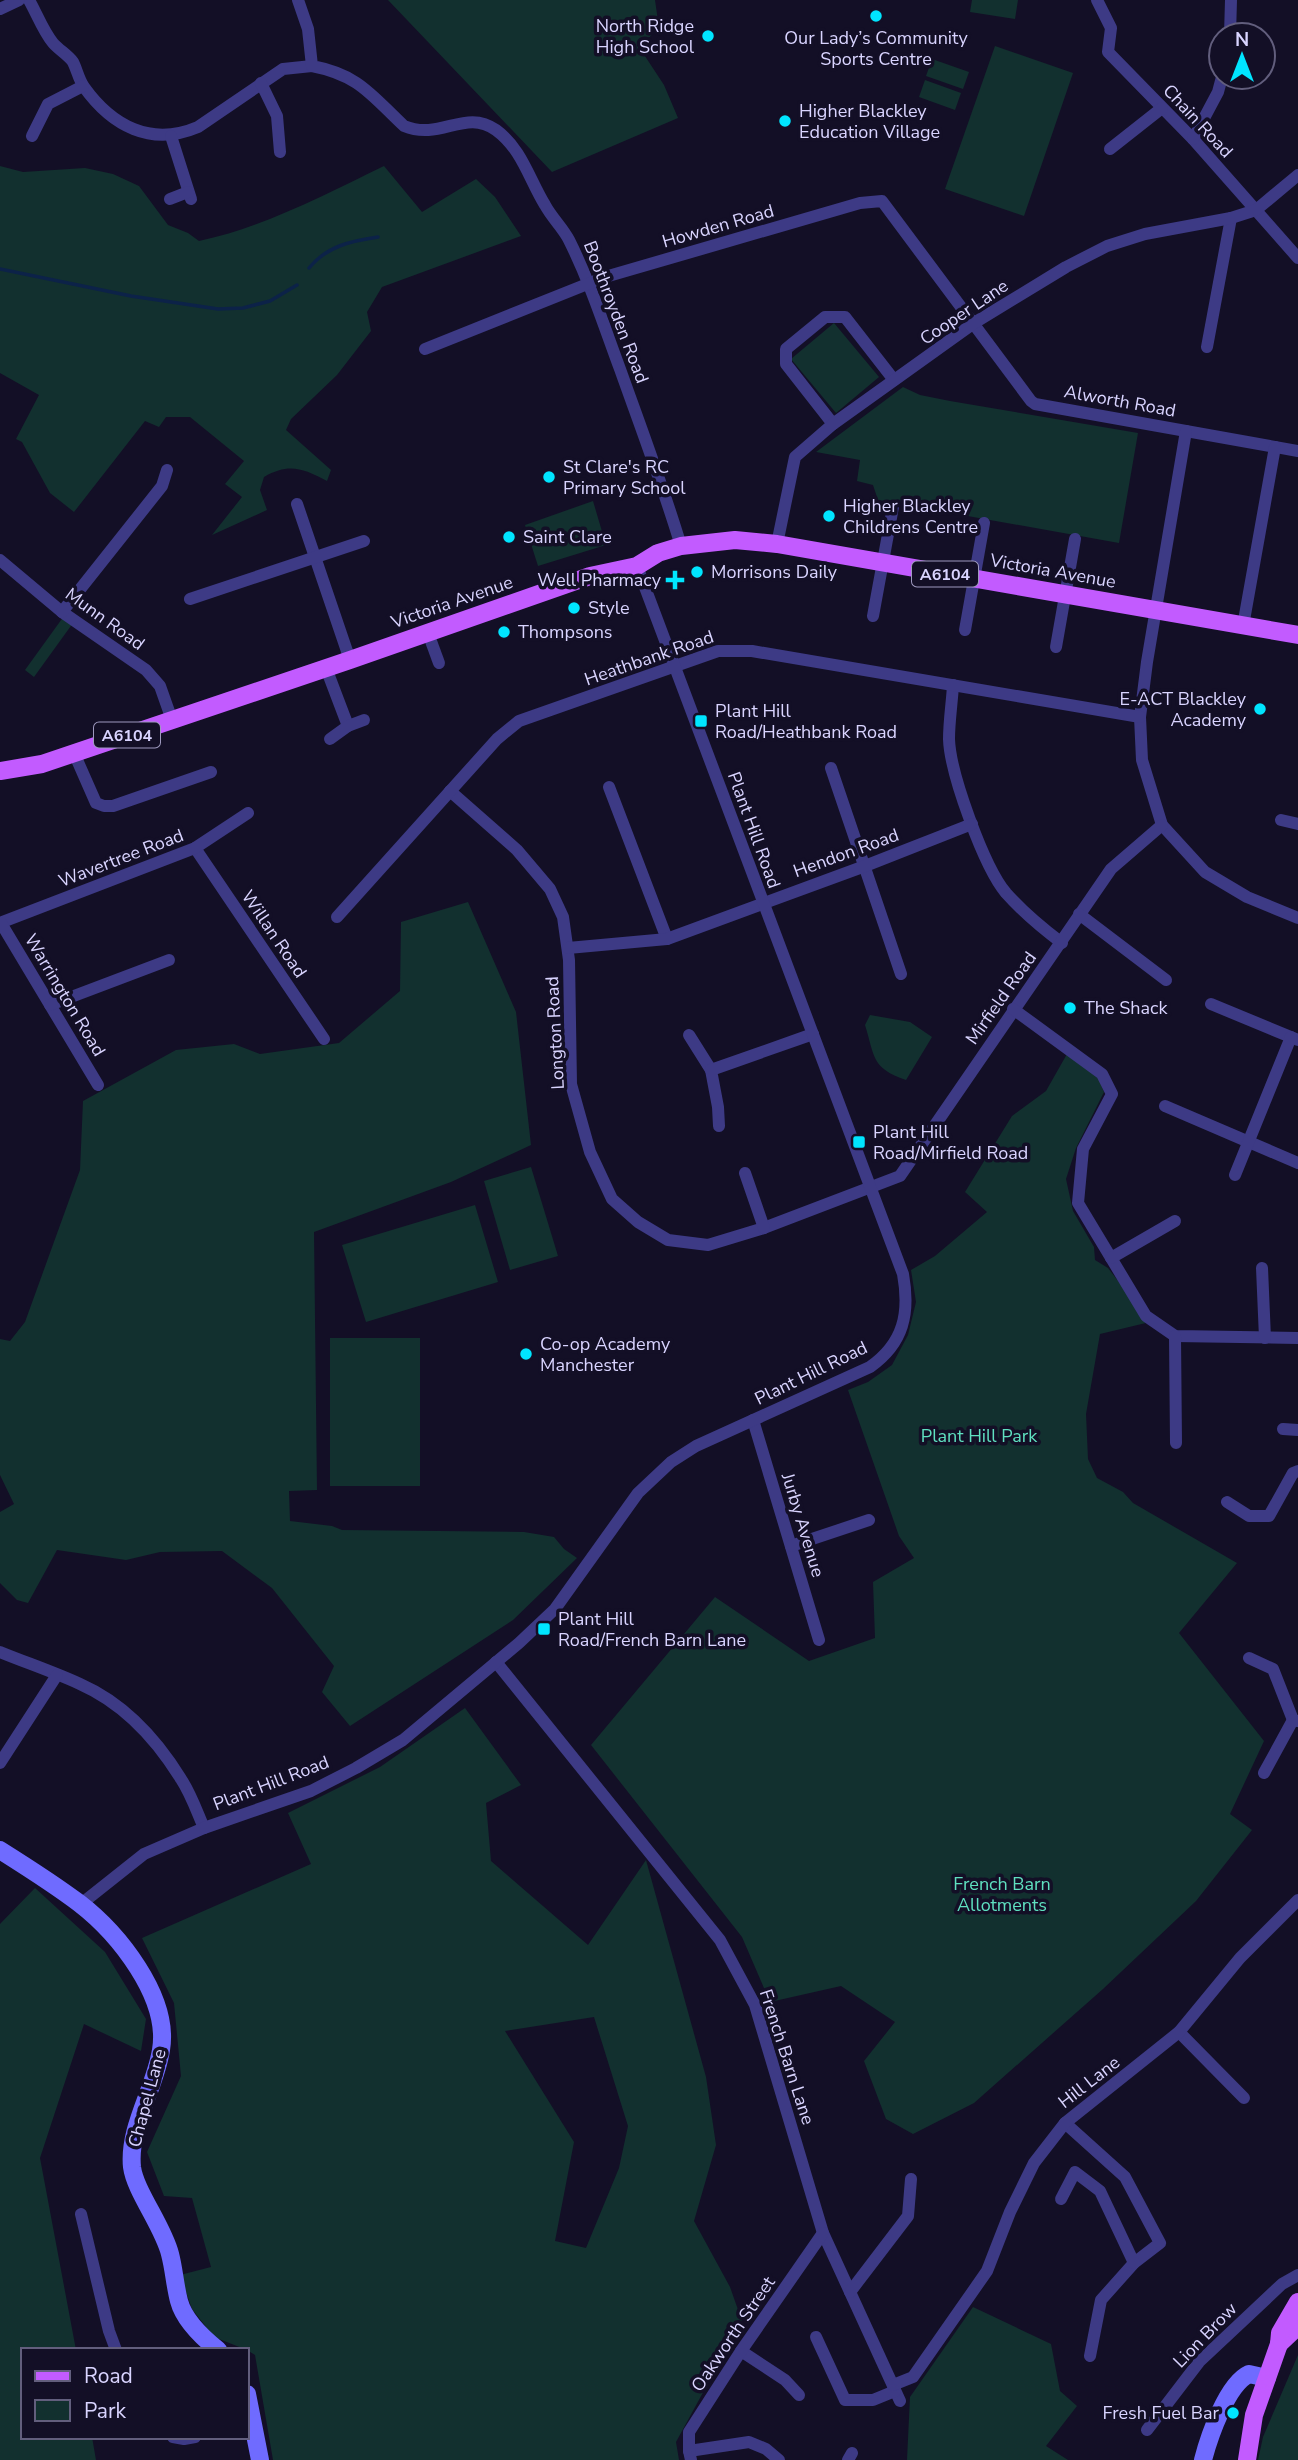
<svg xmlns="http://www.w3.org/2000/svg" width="1298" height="2460" font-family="'Nunito Sans',sans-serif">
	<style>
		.green { fill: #12302f; fill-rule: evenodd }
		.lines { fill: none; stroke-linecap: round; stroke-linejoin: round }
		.stream { stroke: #0c2248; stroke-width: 3.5 }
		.street { stroke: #3d3a85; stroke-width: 12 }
		.secondary { stroke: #6f6bff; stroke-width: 18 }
		.primary { stroke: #c25bff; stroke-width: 18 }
		.poi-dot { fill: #00e5ff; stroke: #130f26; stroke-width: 2.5 }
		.labels { text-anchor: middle; stroke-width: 7; stroke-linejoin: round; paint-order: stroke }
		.shield { fill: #130f26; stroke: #9e99be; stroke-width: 2 }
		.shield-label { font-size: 16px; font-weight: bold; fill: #d9d4ff }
		.poi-label { font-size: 18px; fill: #d9d4ff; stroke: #130f26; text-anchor: start }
		.street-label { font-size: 18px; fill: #d9d4ff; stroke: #130f26 }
		.park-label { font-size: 18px; fill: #5fe0c0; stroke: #130f26 }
	</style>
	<rect width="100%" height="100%" fill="#130f26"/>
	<g class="green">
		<path d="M388 0H655L659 28 639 47 664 85 678 118 552 172Z"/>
		<path d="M972 0H1018L1015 19 970 12Z"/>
		<path d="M995 46 1073 73 1024 216 945 189Z"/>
		<path d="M932 59 969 72 963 89 926 76Z"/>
		<path d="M925 80 961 93 955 110 919 97Z"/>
		<path d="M0 166 23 172 85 168 113 174 139 186 168 225 188 233 199 241C264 227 324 195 384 166L422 212 476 179 495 197 521 236 382 287 367 312 371 331 337 375 291 419 286 430 331 470 327 481C302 468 289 463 264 477L260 490 267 510 212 535 242 497 225 484 244 461 190 417H166L159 427 145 421 74 512 50 493 22 442 16 439 39 395 0 373Z"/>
		<path d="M834 323 879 377 836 413 791 359Z"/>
		<path d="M903 387 920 395 950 401 1138 433 1119 543 878 500 873 485 857 481 860 460 816 452Z"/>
		<path d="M593 501 606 545 538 566 525 525Z"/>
		<path d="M64 616 73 623 34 677 25 670Z"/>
		<path d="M468 902 516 1012 531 1145 451 1182 314 1232 317 1490 289 1491 290 1521 332 1526 342 1530 524 1532 554 1537 564 1549 577 1558 513 1620 350 1726 322 1692 334 1666 272 1588 222 1551 160 1552 126 1560 57 1550 28 1603 17 1600 0 1583V1512L14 1504 0 1475V1339L10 1341 25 1322 80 1170 83 1101 176 1050 234 1044 260 1054 339 1043 400 991 401 922Z"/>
		<path d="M870 1015 910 1022 932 1037 906 1080C871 1068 875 1057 865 1025Z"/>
		<path d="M1067 1054 1097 1075 1104 1092 1076 1148 1066 1179 1073 1211 1094 1247 1095 1260 1108 1268 1150 1322 1100 1334 1086 1414 1088 1459 1097 1478 1123 1492 1133 1503 1237 1563 1179 1633 1264 1741 1230 1814 1252 1830 1196 1901 1103 1989 974 2103 913 2134 886 2119 864 2061 895 2022 841 1986 770 2002 742 1937 591 1745 715 1597 809 1661 875 1638 873 1582 914 1558 899 1536 848 1390 868 1382 892 1365 908 1335 916 1302 911 1270 935 1256 987 1212 965 1192 1012 1116 1046 1091Z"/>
		<path d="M531 1167 558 1256 510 1270 484 1181Z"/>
		<path d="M475 1205 498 1282 366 1322 342 1245Z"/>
		<rect x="330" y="1338" width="90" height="148"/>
		<path d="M465 1708 521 1785 486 1803 491 1861 588 1945 646 1860 706 2077 716 2145 694 2221 730 2287 742 2321 676 2442 679 2460H273L255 2355 247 2350 214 2337 192 2309 180 2275 211 2267 192 2198 164 2196 147 2152 181 2076 174 2003 142 1938 311 1864 288 1813 380 1767ZM594 2017 628 2126 619 2168 586 2248 555 2241 574 2142 505 2031Z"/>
		<path d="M35 1888 105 1952 146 2019 141 2051 84 2024 40 2158 76 2350H23V2437H92L96 2460H0V1924Z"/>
		<path d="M973 2307 1051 2344 1060 2391 1077 2406 1046 2446 1068 2460H907L910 2397Z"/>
		<path d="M1298 2355V2460H1258L1263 2437Z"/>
	</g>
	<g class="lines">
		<g class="stream">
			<path d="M309 268C327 246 351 241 378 237"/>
			<path d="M0 269 131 296 218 309 243 308 270 301 297 285"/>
		</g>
		<g class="street">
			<path d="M29 0C37 14 43 31 53 43 59 50 68 55 73 62 77 70 79 80 84 87 112 126 151 147 198 127L283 69 312 66"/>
			<path d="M298 0 308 29 312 66C359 75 371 95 404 126 441 141 465 108 496 130 522 149 529 179 545 205 552 218 563 228 569 240 590 282 604 326 620 369 641 428 663 486 681 546"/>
			<path d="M1097 0 1111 28 1108 52 1193 139 1298 258"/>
			<path d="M0 9 19 0"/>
			<path d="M1230 35 1231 0"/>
			<path d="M261 83 277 116 280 152"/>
			<path d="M32 136 48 104 83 86"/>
			<path d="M171 136 191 199"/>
			<path d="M1193 139 1218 92 1222 77"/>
			<path d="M1110 149 1162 108"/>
			<path d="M170 199 188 192"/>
			<path d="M1207 347 1231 218"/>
			<path d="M425 349 605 277 860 203 882 201 1031 401 1035 404 1298 451"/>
			<path d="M833 424 786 364V349L825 317H845L894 380"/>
			<path d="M1186 431 1147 662 1140 717 1142 760 1162 825 1205 872 1247 897 1298 918"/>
			<path d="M297 504 350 660"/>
			<path d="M777 544 795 457 833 424 974 323 1066 267 1107 246 1145 234 1231 218 1256 210 1298 175"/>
			<path d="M0 560 62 612 146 670 160 686 172 720"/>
			<path d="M190 599 364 541"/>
			<path d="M62 612 162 486 167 470"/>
			<path d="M873 616 893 507"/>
			<path d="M1243 626 1275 447"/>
			<path d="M965 630 984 523"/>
			<path d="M428 633 439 663"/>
			<path d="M1056 647 1075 539"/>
			<path d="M326 668 348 726"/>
			<path d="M953 685C952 703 949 721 949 739 950 773 984 867 1006 893 1023 912 1042 928 1062 943"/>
			<path d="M330 739 348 726 364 720"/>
			<path d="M74 753 96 803 104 806H113L211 772"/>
			<path d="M831 768 901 974"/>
			<path d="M609 787 667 939"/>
			<path d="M450 791 517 850 550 889 563 917 569 960 571 1084 590 1152 612 1199 638 1222 668 1240 708 1245 764 1228 900 1176 1111 869 1162 825"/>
			<path d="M1281 820 1298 824"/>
			<path d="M195 848 324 1039"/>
			<path d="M1079 914 1166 980"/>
			<path d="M337 917 497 739 519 721 718 651H752L1140 717"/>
			<path d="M0 923 195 848 248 813"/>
			<path d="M1 923 98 1085"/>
			<path d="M568 948 667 939 865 866 972 824"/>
			<path d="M1211 1004 1298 1040"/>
			<path d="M50 1005 169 960"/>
			<path d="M1013 1009 1102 1074 1112 1094 1083 1149 1078 1203 1146 1316 1175 1336 1298 1338"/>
			<path d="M689 1035 711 1070"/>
			<path d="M1165 1106 1298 1163"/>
			<path d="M719 1126 718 1107 711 1070 813 1034"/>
			<path d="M745 1173 764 1228"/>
			<path d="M1235 1175 1291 1037"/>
			<path d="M1111 1258 1175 1221"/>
			<path d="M1262 1268 1265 1338"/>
			<path d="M1175 1336 1176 1443"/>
			<path d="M753 1420 819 1640"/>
			<path d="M1283 1429 1298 1430"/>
			<path d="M1227 1502 1249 1516H1269L1293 1473 1298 1471"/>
			<path d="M791 1546 869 1520"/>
			<path d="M0 1652C27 1663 54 1672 80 1684 123 1703 157 1740 181 1779 191 1794 197 1812 204 1828"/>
			<path d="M1249 1658 1273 1669 1293 1720 1298 1721"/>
			<path d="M496 1662 720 1940 755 2005 823 2233 900 2401"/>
			<path d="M0 1763 57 1675"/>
			<path d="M1264 1773 1293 1720"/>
			<path d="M81 1904 144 1854 204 1828 311 1791 356 1768 403 1740 519 1643 555 1609 638 1493 671 1462 696 1446 870 1367C904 1343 910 1313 903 1274L637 566"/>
			<path d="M1179 2032 1244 2098"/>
			<path d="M1065 2123 1125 2177 1160 2243 1134 2263 1101 2300 1090 2356"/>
			<path d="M1061 2199 1075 2172 1100 2191 1134 2263"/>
			<path d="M81 2214 109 2331 116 2350"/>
			<path d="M850 2292 908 2216 911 2179"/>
			<path d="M816 2337 845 2400H873L895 2391"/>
			<path d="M741 2351 785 2380 799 2395"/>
			<path d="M893 2385 913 2377 987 2271 1010 2212 1034 2163 1065 2123 1179 2032 1240 1958 1298 1900"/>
			<path d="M1147 2430 1199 2362 1282 2284 1298 2275"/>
			<path d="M173 2437 184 2439 195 2437"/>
			<path d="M689 2451 749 2442 766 2449 779 2460"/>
			<path d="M691 2460 689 2451V2432L741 2351 823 2233"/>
			<path d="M848 2460 852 2453"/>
		</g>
		<g class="secondary">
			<path d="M0 1850C27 1867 54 1884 79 1903 118 1933 170 1997 161 2050 155 2089 128 2127 132 2167 135 2191 163 2226 170 2254 174 2269 175 2286 179 2301 184 2320 203 2338 218 2350"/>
			<path d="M247 2394 260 2460"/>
			<path d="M1203 2460C1209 2437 1227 2384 1249 2374L1267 2378"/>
		</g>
		<g class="primary">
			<path d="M0 771 42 764 350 660 590 576 637 566 658 553 681 546 735 540 777 544 1298 635"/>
			<path d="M1279 2344 1298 2326"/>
			<path d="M1247 2460 1254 2415 1279 2344 1280 2333 1298 2302"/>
		</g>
	</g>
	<g class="poi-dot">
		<circle cx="876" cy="16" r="7"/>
		<circle cx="708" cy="36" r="7"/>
		<circle cx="785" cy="121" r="7"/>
		<circle cx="549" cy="477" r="7"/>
		<circle cx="829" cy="516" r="7"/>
		<circle cx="509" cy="537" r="7"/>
		<circle cx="697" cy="572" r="7"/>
		<path d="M671.5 569.5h7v7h7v7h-7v7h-7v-7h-7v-7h7z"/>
		<circle cx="574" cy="608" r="7"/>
		<circle cx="504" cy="632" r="7"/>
		<circle cx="1260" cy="709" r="7"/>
		<rect x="694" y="714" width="14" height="14" rx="3.5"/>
		<circle cx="1070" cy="1008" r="7"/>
		<rect x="852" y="1135" width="14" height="14" rx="3.5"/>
		<circle cx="526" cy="1354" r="7"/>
		<rect x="537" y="1622" width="14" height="14" rx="3.5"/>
		<circle cx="1233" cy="2413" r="7"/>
	</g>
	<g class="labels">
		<g class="shield">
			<rect x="912" y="561.5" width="66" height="25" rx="5"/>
			<rect x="94" y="722.5" width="66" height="25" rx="5"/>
		</g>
		<g class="shield-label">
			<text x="945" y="580">A6104</text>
			<text x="127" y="741">A6104</text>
		</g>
		<g class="poi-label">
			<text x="694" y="32" text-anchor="end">North Ridge<tspan x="694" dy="21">High School</tspan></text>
			<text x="876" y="44" text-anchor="middle">Our Lady’s Community<tspan x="876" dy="21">Sports Centre</tspan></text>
			<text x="799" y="117">Higher Blackley<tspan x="799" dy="21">Education Village</tspan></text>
			<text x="563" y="473">St Clare's RC<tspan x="563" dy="21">Primary School</tspan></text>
			<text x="843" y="512">Higher Blackley<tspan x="843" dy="21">Childrens Centre</tspan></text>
			<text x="523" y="543">Saint Clare</text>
			<text x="711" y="578">Morrisons Daily</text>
			<text x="661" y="586" text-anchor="end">Well Pharmacy</text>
			<text x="588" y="614">Style</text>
			<text x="518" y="638">Thompsons</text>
			<text x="1246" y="705" text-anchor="end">E-ACT Blackley<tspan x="1246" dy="21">Academy</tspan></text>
			<text x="715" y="717">Plant Hill<tspan x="715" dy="21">Road/Heathbank Road</tspan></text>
			<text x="1084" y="1014">The Shack</text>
			<text x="873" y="1138">Plant Hill<tspan x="873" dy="21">Road/Mirfield Road</tspan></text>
			<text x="540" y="1350">Co-op Academy<tspan x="540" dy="21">Manchester</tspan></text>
			<text x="558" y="1625">Plant Hill<tspan x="558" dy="21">Road/French Barn Lane</tspan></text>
			<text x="1219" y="2419" text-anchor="end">Fresh Fuel Bar</text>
		</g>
		<g class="street-label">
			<text transform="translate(1198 121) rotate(47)" y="6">Chain Road</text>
			<text transform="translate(718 226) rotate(-16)" y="6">Howden Road</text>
			<text transform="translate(616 312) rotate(69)" y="6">Boothroyden Road</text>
			<text transform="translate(964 312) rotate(-34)" y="6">Cooper Lane</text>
			<text transform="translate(1120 401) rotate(10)" y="6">Alworth Road</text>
			<text transform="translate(1053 571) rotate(10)" y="6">Victoria Avenue</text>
			<text transform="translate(452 602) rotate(-19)" y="6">Victoria Avenue</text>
			<text transform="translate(105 619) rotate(36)" y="6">Munn Road</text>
			<text transform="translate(649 658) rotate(-19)" y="6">Heathbank Road</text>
			<text transform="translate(754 830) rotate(70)" y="6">Plant Hill Road</text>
			<text transform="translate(846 853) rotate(-20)" y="6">Hendon Road</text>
			<text transform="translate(121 858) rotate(-21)" y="6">Wavertree Road</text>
			<text transform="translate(274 934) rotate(56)" y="6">Willan Road</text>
			<text transform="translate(65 995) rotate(59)" y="6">Warrington Road</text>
			<text transform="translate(1001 998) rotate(-55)" y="6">Mirfield Road</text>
			<text transform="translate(555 1033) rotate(-93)" y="6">Longton Road</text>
			<text transform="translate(811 1373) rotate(-26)" y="6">Plant Hill Road</text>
			<text transform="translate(803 1525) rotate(73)" y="6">Jurby Avenue</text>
			<text transform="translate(271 1783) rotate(-21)" y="6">Plant Hill Road</text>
			<text transform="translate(787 2057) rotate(72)" y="6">French Barn Lane</text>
			<text transform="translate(1089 2082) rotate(-38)" y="6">Hill Lane</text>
			<text transform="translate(147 2098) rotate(-75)" y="6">Chapel Lane</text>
			<text transform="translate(733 2334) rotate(-56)" y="6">Oakworth Street</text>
			<text transform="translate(1205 2335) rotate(-46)" y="6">Lion Brow</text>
		</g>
		<g class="park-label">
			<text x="979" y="1442">Plant Hill Park</text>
			<text x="1002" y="1890">French Barn<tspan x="1002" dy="21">Allotments</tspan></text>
		</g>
	</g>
	<rect x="21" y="2348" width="228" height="91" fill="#130f26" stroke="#625e7d" stroke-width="2"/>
	<rect x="35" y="2371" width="35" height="10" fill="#c25bff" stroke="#625e7d" stroke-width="2"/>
	<text x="84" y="2383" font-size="21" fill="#d9d4ff">Road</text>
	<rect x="35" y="2400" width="35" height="21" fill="#12302f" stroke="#625e7d" stroke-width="2"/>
	<text x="84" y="2418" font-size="21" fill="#d9d4ff">Park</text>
	<g transform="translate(1242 56)"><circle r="33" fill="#130f26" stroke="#625e7d" stroke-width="2"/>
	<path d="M0-5L12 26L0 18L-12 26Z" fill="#00e5ff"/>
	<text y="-10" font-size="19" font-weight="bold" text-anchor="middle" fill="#d9d4ff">N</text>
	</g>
</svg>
